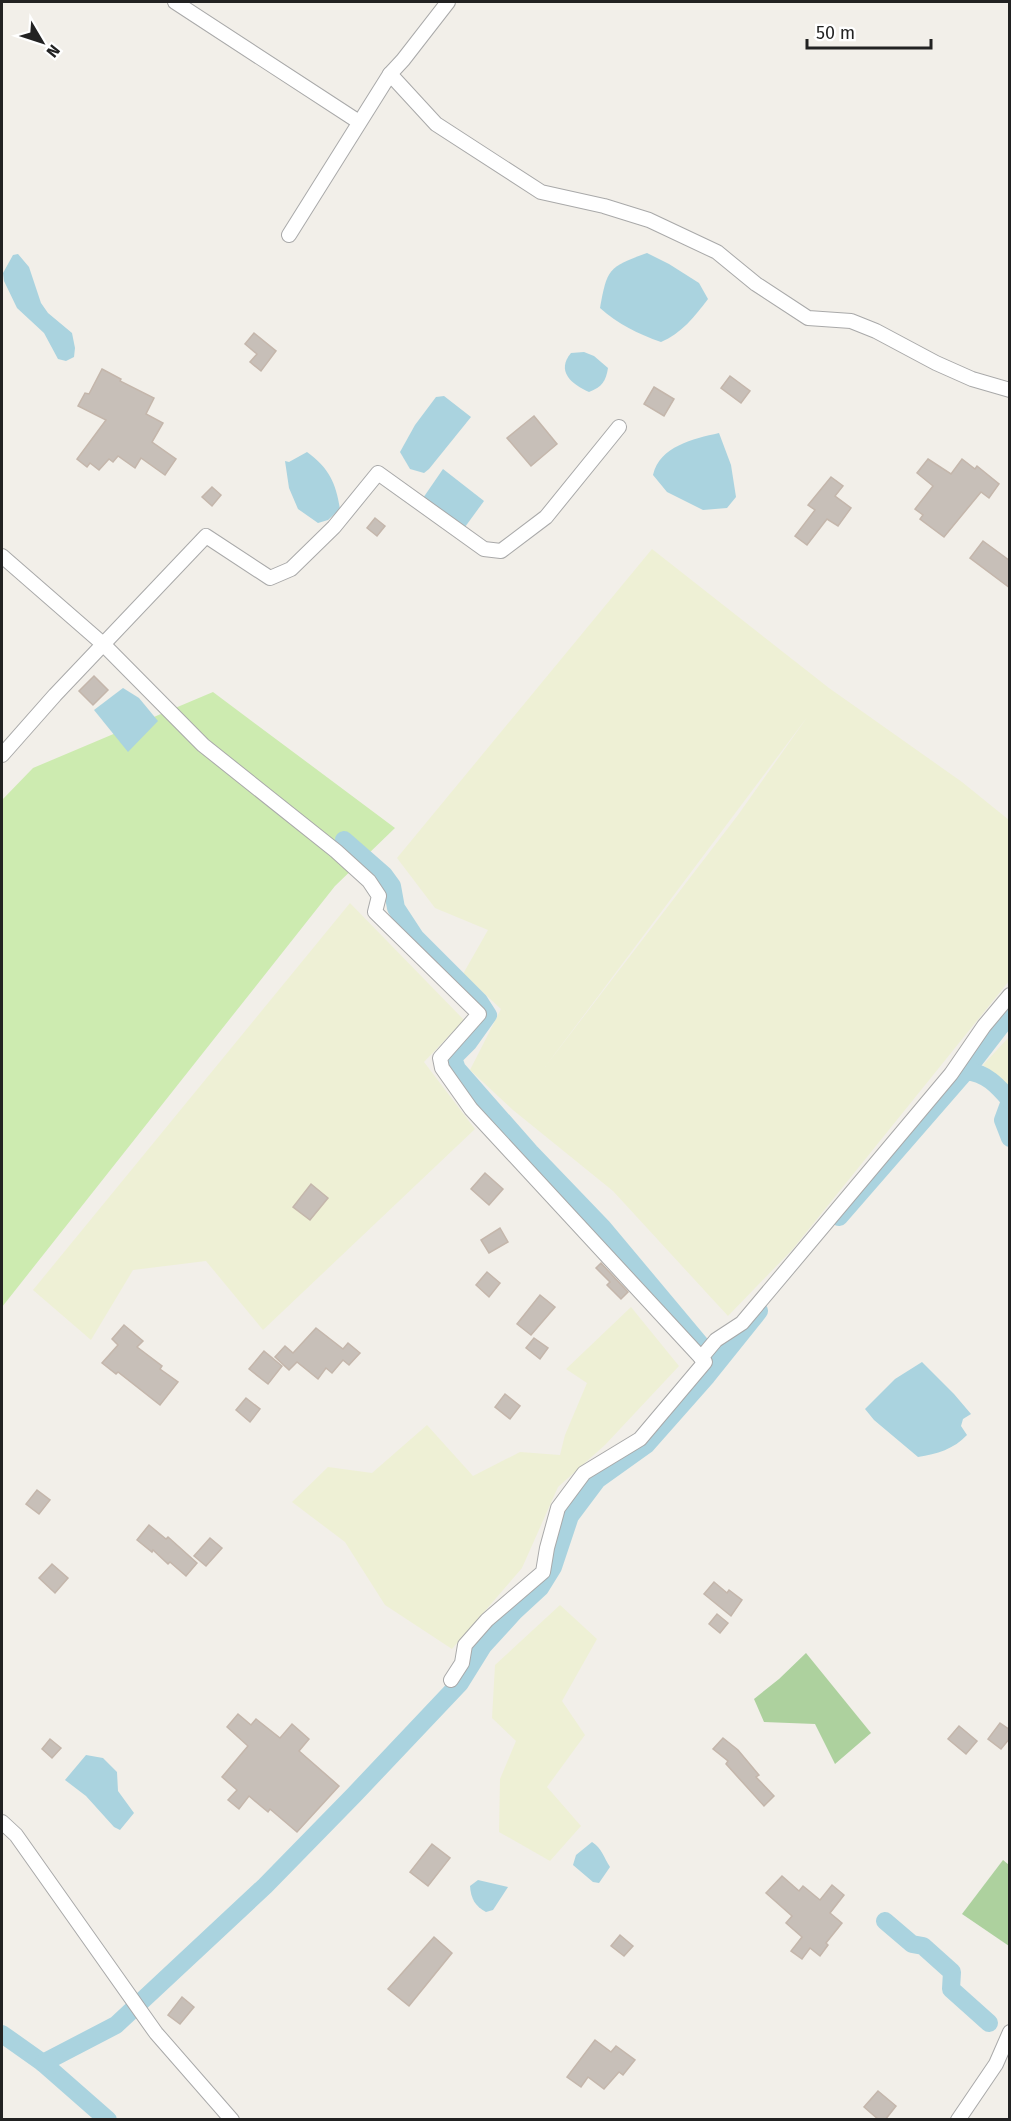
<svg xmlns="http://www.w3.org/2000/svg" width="1011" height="2121" font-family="'Fira Sans',sans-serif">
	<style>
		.farmland { fill: #eef0d5; fill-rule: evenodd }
		.grass { fill: #cdebb0 }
		.forest { fill: #add19e }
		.water { fill: #aad3df }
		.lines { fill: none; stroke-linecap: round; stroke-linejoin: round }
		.canal { stroke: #aad3df; stroke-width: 18 }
		.building { fill: #c7bfb8; stroke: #c4b6ab; stroke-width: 1.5 }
		.street-casing { stroke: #a9a9a9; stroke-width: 16 }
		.street { stroke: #fff; stroke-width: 14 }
	</style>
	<rect width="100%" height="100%" fill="#f2efe9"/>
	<g class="farmland">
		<path d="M652 549 829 688 962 782 1009 820V981L792 1250 728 1316 613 1191 513 1110 470 1070 501 1009 463 974 488 930 435 908 397 858ZM808 716 738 815 545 1067Z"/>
		<path d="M350 903 464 1020 424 1062 475 1129 263 1330 206 1261 133 1270 91 1340 33 1290Z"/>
		<path d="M1009 1037V1089L983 1065Z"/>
		<path d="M631 1307 679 1366 605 1445 558 1487 522 1568 452 1649 385 1605 345 1542 292 1502 328 1467 372 1473 427 1425 473 1476 520 1452 560 1455 565 1435 587 1383 566 1369Z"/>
		<path d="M560 1605 597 1639 562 1701 585 1735 547 1787 581 1826 550 1861 499 1832 500 1779 516 1741 492 1718 495 1665Z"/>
	</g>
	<path class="grass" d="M213 692 395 828 335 886 2 1307V800L33 768Z"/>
	<g class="forest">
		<path d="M806 1653 871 1733 835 1764 815 1724 764 1722 754 1699 779 1679Z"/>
		<path d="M1003 1860 1009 1865V1946L962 1914Z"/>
	</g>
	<g class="water">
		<path d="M647 253 669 264 699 283 708 299C695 316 681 334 661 342 638 334 618 324 600 308 607 268 609 267 647 253Z"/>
		<path d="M18 254 29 267 41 303 48 313 72 333 75 348 74 357 66 361 58 359 44 333 17 308 4 281 3 273 13 255Z"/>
		<path d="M584 352 594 356 608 368C606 381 602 387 589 392 571 384 556 371 571 353Z"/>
		<path d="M444 396 471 417 429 469 424 473 410 469 400 452 415 425 436 397Z"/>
		<path d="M719 433 731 465 736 497 727 508 703 510 667 492 653 475C660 446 693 439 719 433Z"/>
		<path d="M307 452C329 468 336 483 340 509L328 520 318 523 298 509 289 488 285 461 289 462Z"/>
		<path d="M443 469 484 501 465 527 421 501Z"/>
		<path d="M123 688 139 698 158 721 128 752 94 710Z"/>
		<path d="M922 1362 954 1394 971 1414 963 1419 961 1426 967 1435C954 1449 937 1454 918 1457L874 1420 865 1409 895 1379Z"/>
		<path d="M86 1755 103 1758 117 1772 118 1791 134 1813 120 1830 114 1827 86 1796 65 1780Z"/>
		<path d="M592 1842C602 1848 604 1858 610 1867L599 1883 593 1882 573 1865 576 1855Z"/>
		<path d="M478 1880 508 1887 493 1910 486 1912C475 1906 471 1899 470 1886Z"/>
	</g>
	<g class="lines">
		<g class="canal">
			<path d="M344 840 384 875 392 886 396 908 415 937 479 1001 488 1015 468 1043 453 1058 457 1069 530 1152 603 1228 716 1363"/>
			<path d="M966 1071 1010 1014"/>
			<path d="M1010 1101 1003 1120 1010 1138"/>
			<path d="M839 1217 966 1071C986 1073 997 1085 1010 1100"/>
			<path d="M885 1921 912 1944 923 1946 952 1972 951 1989 989 2023"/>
			<path d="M2 2034 43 2063 108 2120"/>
			<path d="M43 2063 116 2025 265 1886 354 1795 460 1683 483 1646 514 1612 540 1588 553 1567 570 1516 597 1480 646 1445 707 1376 759 1311"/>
		</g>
	</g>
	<g class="building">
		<path d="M254 333 276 351 261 371 250 362 257 354 245 344Z"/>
		<path d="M102 369 121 379 120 381 154 398 146 414 163 423 152 442 176 459 165 475 141 458 135 468 118 456 113 462 109 459 99 470 90 463 87 467 77 459 106 420 78 406 85 393 89 394Z"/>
		<path d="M730 376 750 391 741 403 721 388Z"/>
		<path d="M654 387 674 399 664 416 644 404Z"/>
		<path d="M534 416 557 444 531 466 507 438Z"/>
		<path d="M928 459 951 474 962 459 975 469 977 466 999 484 989 498 981 492 944 537 920 519 923 515 915 509 933 486 917 473Z"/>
		<path d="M831 477 843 486 835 496 851 508 838 526 827 519 807 545 795 536 815 510 808 505Z"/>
		<path d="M212 487 221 495 212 506 202 497Z"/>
		<path d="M375 518 385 526 377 536 367 528Z"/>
		<path d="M983 541 1010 561V588L970 558Z"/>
		<path d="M94 676 108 690 93 705 79 691Z"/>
		<path d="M485 1173 503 1189 489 1205 471 1189Z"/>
		<path d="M311 1184 328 1198 310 1220 293 1207Z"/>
		<path d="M500 1228 508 1242 489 1253 481 1240Z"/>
		<path d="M601 1263 628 1292 621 1299 607 1285 610 1282 596 1268Z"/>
		<path d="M487 1272 500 1283 489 1297 476 1285Z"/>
		<path d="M540 1295 555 1307 531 1335 517 1324Z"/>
		<path d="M124 1325 143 1341 137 1347 162 1366 160 1369 178 1382 160 1405 118 1372 116 1374 102 1363 118 1345 112 1339Z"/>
		<path d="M316 1328 343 1349 348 1343 360 1353 349 1365 343 1360 332 1373 326 1368 318 1379 297 1362 289 1370 275 1357 285 1346 293 1353Z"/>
		<path d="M534 1338 548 1348 540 1359 526 1348Z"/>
		<path d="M264 1351 282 1366 268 1384 249 1369Z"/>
		<path d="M505 1394 520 1406 510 1419 495 1407Z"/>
		<path d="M246 1398 260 1409 250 1422 236 1410Z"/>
		<path d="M37 1490 50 1500 39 1514 26 1504Z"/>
		<path d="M149 1525 166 1539 168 1537 197 1563 186 1576 170 1562 168 1564 153 1550 152 1552 137 1540Z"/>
		<path d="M210 1538 222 1548 206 1566 194 1556Z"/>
		<path d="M52 1564 68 1578 55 1593 39 1578Z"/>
		<path d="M714 1582 727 1593 729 1590 742 1600 731 1616 704 1594Z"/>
		<path d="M717 1614 728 1623 720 1633 709 1624Z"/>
		<path d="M238 1714 251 1725 256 1719 280 1738 292 1724 309 1739 299 1751 339 1786 297 1832 270 1809 268 1812 249 1796 239 1809 228 1800 237 1790 222 1777 248 1746 227 1727Z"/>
		<path d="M1000 1723 1010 1730V1738L1001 1749 988 1739Z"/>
		<path d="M959 1726 977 1741 966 1754 948 1739Z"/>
		<path d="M723 1738 738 1750 759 1775 756 1777 774 1796 764 1806 726 1764 728 1761 713 1749Z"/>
		<path d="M50 1739 61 1748 52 1758 42 1749Z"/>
		<path d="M432 1844 450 1858 428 1886 410 1872Z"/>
		<path d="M782 1876 799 1891 803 1886 820 1900 832 1885 844 1895 830 1913 842 1923 826 1943 828 1945 820 1956 810 1948 802 1959 791 1951 802 1937 786 1923 792 1916 766 1893Z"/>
		<path d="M620 1935 633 1946 624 1956 611 1946Z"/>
		<path d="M434 1937 452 1953 409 2006 388 1989Z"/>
		<path d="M182 1997 194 2007 180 2024 168 2015Z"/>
		<path d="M595 2040 611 2052 616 2046 635 2060 623 2075 619 2072 604 2089 588 2077 581 2087 567 2077Z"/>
		<path d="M878 2091 896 2106 885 2120H879L864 2107Z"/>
	</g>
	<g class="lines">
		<g class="street-casing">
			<g id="street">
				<path d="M175 2 359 122"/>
				<path d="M390 74 436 124 541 192 604 206 649 220 717 252 756 284 808 318 851 321 876 331 936 363 972 379 1010 390"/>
				<path d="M289 235 390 74 403 60 448 2"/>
				<path d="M2 556 103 644 203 745 336 851 369 881 379 896 375 912 479 1014 440 1058 442 1068 471 1109 705 1362 640 1439 584 1473 558 1508 547 1548 543 1572 487 1620 465 1645 462 1663 451 1680"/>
				<path d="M2 755 55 695 206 536 270 578 291 569 334 527 378 473 484 549 501 551 546 517 619 427"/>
				<path d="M701 1358 716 1340 742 1323 951 1074 984 1026 1010 995"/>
				<path d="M2 1822 16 1835 156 2033 232 2120"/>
				<path d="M958 2120 996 2064 1010 2032"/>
			</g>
		</g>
		<use href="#street" class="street"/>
	</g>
	<rect width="1011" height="2121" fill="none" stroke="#222222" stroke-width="6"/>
	<g transform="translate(42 42) rotate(129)" stroke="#ffffff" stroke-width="4.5" paint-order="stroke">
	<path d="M0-4.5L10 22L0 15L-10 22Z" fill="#222222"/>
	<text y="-9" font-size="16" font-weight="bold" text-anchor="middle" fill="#222222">N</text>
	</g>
	<path d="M807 39v9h124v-9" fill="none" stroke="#222222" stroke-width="3"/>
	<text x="816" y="39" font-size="18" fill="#222222" stroke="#ffffff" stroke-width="4.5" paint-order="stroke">50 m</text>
</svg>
